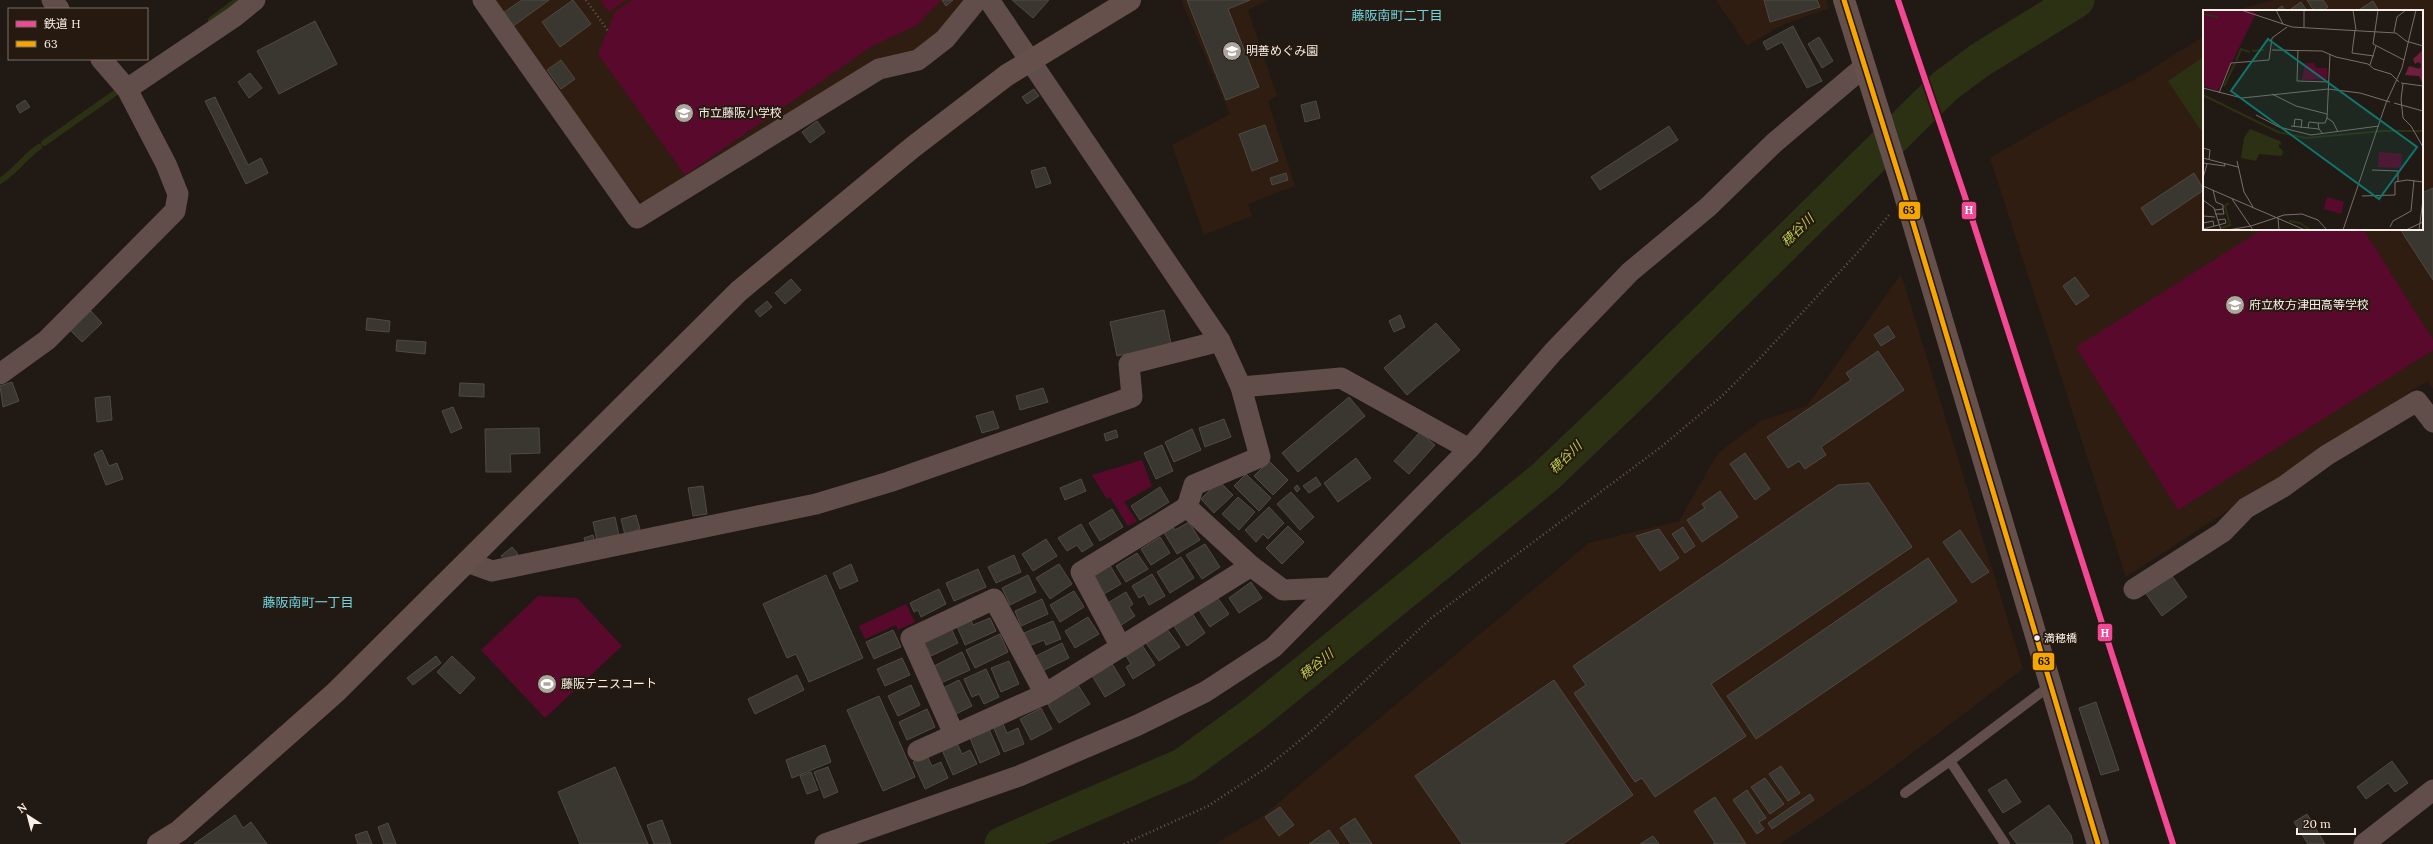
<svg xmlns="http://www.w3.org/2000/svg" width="2433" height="844" font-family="Lora,'Noto Sans JP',serif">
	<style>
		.built { fill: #2e1d10 }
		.green { fill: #590a2c }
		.water { fill: #2c3113 }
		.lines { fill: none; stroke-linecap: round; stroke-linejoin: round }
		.stream { stroke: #2c3113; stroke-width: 6 }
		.river { stroke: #2c3113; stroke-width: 35 }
		.building { fill: #3a3630; stroke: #4f4a44 }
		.path { stroke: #635652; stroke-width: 2.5; stroke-dasharray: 1 3; stroke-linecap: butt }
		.lane { stroke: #614e4a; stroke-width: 10 }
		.street { stroke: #614e4a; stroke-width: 21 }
		.secondary { stroke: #65504b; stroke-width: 22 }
		.bus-1-casing { stroke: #26190f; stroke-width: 8 }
		.bus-1 { stroke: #f7a600; stroke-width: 5 }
		.rail-1-casing { stroke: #26190f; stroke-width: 9 }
		.rail-1 { stroke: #f24895; stroke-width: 6 }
		.bus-dot { fill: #f9f0e9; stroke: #26190f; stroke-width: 1.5 }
		.labels { text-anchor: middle; stroke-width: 4; stroke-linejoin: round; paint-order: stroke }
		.bus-label { font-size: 11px; fill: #f9f0e9; stroke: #26190f; text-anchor: start }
		.poi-label { font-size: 12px; fill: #f9f0e9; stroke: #26190f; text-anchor: start }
		.neighbourhood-label { font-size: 13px; fill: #6cd7e2; stroke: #26190f }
		.water-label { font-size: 13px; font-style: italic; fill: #b8cc47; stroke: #26190f }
		.inset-river { fill: none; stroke: #2c3113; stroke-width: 2 }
		.inset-road { fill: none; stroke: #777069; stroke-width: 1 }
		.view { fill: #0f766e; fill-opacity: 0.15; stroke: #0f766e; stroke-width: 2 }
		.inset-edge { fill: none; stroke: #f9f0e9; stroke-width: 2 }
		.line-badge { stroke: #26190f; stroke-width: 1.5 }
		.badge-label { font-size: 11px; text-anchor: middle; font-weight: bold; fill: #fff }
		.pale-badge-label { font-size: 11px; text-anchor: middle; font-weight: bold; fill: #111 }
	</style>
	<rect width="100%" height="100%" fill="#211a14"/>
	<g class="built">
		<path d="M490 0H969L935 40 650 201H641L625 184Z"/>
		<path d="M1181 0H1268L1248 10 1277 96 1268 101 1295 186 1248 204 1252 216 1204 235 1172 145 1230 114Z"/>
		<path d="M1716 0H1826L1829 8 1782 25 1747 46Z"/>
		<path d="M2273 0H2433V389L2427 381 2126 577 1990 158 2055 120 2139 77 2204 36V229H2422V11H2232Z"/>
		<path d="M1901 274 2023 669 1878 779 1780 844H1215L1261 817 1589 543 1679 521 1718 453 1762 420 1807 406Z"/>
	</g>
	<g class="green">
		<path d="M600 0H626L609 12Z"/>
		<path d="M632 0H941L917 25 872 46 685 175 598 54 615 12Z"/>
		<path d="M2263 229H2363L2433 340V350L2178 510 2076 347Z"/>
		<path d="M1142 460 1152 486 1124 502 1137 521 1128 526 1110 497 1107 499 1092 475Z"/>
		<path d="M538 596 577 598 622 646 545 718 481 650Z"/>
		<path d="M906 604 915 622 898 630 896 625 865 639 859 626Z"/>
	</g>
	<path class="water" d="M2202 58 2204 62V135L2168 81Z"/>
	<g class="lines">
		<g class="stream">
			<path d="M211 20 235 2"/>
			<path d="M44 143 118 91"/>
			<path d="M0 181C15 172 24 157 39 147"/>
		</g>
		<path class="river" d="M1002 844 1184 765 1254 714 1545 477 1632 394 1945 86 1980 60 2077 0"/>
	</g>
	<g class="building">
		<path d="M522 0H549L512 27 503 13Z"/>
		<path d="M573 0 591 24 560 47 542 22Z"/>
		<path d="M942 0H953L946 6Z"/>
		<path d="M1012 0H1049L1033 18Z"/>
		<path d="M1187 0H1250L1228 9 1259 87 1226 100Z"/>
		<path d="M1764 0H1817L1820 7 1770 22Z"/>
		<path d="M2307 0H2323L2328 7 2322 11H2314Z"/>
		<path d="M2373 1 2379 11H2357Z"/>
		<path d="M2301 2 2307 11H2293L2291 9Z"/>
		<path d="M2282 6 2286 11H2275Z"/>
		<path d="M315 21 337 64 279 94 257 51Z"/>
		<path d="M1793 26 1822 81 1807 88 1782 42 1767 50 1763 42Z"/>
		<path d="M1819 37 1833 61 1822 68 1808 44Z"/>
		<path d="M561 60 575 79 561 89 547 70Z"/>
		<path d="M250 73 262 88 249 98 238 82Z"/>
		<path d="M1034 89 1039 96 1027 104 1022 97Z"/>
		<path d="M215 97 248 165 261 158 268 173 246 184 205 101Z"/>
		<path d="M25 100 30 107 20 113 16 106Z"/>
		<path d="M1316 101 1320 118 1305 122 1301 105Z"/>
		<path d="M817 121 825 132 810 143 802 132Z"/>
		<path d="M1265 125 1278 161 1252 171 1239 134Z"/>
		<path d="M1669 126 1678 140 1600 190 1591 177Z"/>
		<path d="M1045 167 1051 183 1036 188 1031 171Z"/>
		<path d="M1286 173 1288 180 1272 185 1270 178Z"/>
		<path d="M2194 173 2204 190 2152 225 2141 208Z"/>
		<path d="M2433 188V280L2400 229H2422V193Z"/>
		<path d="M2075 277 2089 296 2076 305 2063 286Z"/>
		<path d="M791 279 801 290 785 304 775 293Z"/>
		<path d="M767 301 772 307 760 317 755 311Z"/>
		<path d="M1164 310 1171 344 1117 356 1110 322Z"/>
		<path d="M91 311 102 323 82 342 70 330Z"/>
		<path d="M1400 315 1405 327 1394 332 1389 321Z"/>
		<path d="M367 318 390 321 389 332 366 330Z"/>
		<path d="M1436 323 1460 350 1407 395 1384 368Z"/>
		<path d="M1888 326 1895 337 1881 346 1874 335Z"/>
		<path d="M397 340 426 342 425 354 396 351Z"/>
		<path d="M1878 351 1904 390 1821 447 1826 455 1805 469 1799 461 1788 468 1767 437 1851 380 1846 373Z"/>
		<path d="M12 382 19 401 3 407 0 386Z"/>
		<path d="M460 383 484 384V397L459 396Z"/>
		<path d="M1043 388 1048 402 1020 410 1016 396Z"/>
		<path d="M110 396 112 420 97 422 95 398Z"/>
		<path d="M1349 397 1365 416 1298 472 1282 453Z"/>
		<path d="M453 407 462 428 451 433 442 411Z"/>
		<path d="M993 411 999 428 982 433 976 416Z"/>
		<path d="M1224 419 1231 437 1205 447 1199 428Z"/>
		<path d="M539 428 540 453 510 454 511 472H486L485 429Z"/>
		<path d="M1192 429 1201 450 1174 462 1165 442Z"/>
		<path d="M1116 430 1118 437 1106 441 1104 434Z"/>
		<path d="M1420 432 1435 445 1409 474 1394 461Z"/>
		<path d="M1162 445 1173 471 1156 479 1144 453Z"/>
		<path d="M102 450 109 466 117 463 123 479 106 485 94 454Z"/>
		<path d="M1745 453 1770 489 1755 500 1730 464Z"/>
		<path d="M1356 458 1371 478 1338 502 1324 483Z"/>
		<path d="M1269 461 1288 480 1273 495 1254 476Z"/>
		<path d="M1246 474 1271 498 1259 511 1234 486Z"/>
		<path d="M1316 477 1321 485 1309 493 1303 486Z"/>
		<path d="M1081 479 1086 491 1065 500 1060 488Z"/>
		<path d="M1219 481 1233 495 1214 513 1201 499Z"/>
		<path d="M1869 483 1912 547 1711 684 1746 736 1655 797 1642 778 1635 782 1574 693 1586 685 1573 666 1838 485Z"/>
		<path d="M1297 485 1300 489 1297 492 1294 488Z"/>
		<path d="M703 486 707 514 693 516 688 488Z"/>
		<path d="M1160 487 1169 502 1140 520 1131 506Z"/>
		<path d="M1720 491 1738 517 1702 542 1687 520 1705 508 1702 504Z"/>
		<path d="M1291 492 1314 517 1300 530 1277 504Z"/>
		<path d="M1238 497 1255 512 1239 530 1222 514Z"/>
		<path d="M1269 507 1284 523 1268 539 1263 534 1256 542 1245 530Z"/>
		<path d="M1112 509 1123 527 1100 541 1089 523Z"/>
		<path d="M636 515 640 529 634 531 636 537 626 539 621 519Z"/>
		<path d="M615 517 620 540 598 545 593 522Z"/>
		<path d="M1189 522 1200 540 1177 554 1163 531 1172 525 1175 530Z"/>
		<path d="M1081 524 1093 545 1082 552 1077 545 1067 551 1058 538Z"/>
		<path d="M1288 526 1304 542 1282 564 1266 548Z"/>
		<path d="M1683 527 1695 546 1685 553 1672 534Z"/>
		<path d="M1659 529 1679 558 1660 571 1636 536Z"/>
		<path d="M1960 530 1989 572 1972 583 1943 542Z"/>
		<path d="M593 535 596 545 587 548 584 538Z"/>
		<path d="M1160 537 1170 553 1151 565 1141 549Z"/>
		<path d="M1046 539 1057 556 1033 571 1022 554Z"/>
		<path d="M1205 544 1220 567 1202 579 1186 555Z"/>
		<path d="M512 547 518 554 508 564 501 556Z"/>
		<path d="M1137 553 1148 569 1126 582 1116 566Z"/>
		<path d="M1014 555 1021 572 996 583 988 567Z"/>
		<path d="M1181 557 1194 578 1170 593 1157 572Z"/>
		<path d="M1928 558 1957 601 1756 739 1727 696Z"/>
		<path d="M1108 562 1121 584 1104 594 1091 572Z"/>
		<path d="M851 564 858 581 840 589 833 573Z"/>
		<path d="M1059 564 1072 584 1050 599 1036 578Z"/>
		<path d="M978 569 986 587 954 601 946 583Z"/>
		<path d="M2170 573 2187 597 2162 616 2144 591Z"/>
		<path d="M1152 574 1165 596 1149 605 1144 595 1139 598 1132 586Z"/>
		<path d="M826 575 863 658 809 682 796 654 787 658 763 604Z"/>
		<path d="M1028 575 1036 592 1010 605 1002 588Z"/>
		<path d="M1251 582 1262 598 1239 613 1229 598Z"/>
		<path d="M939 589 946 604 921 617 918 610 914 612 910 603Z"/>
		<path d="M1074 591 1084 607 1060 622 1050 605Z"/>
		<path d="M1126 592 1133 604 1129 607 1135 616 1120 626 1106 604Z"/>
		<path d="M1217 597 1229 614 1210 627 1198 609Z"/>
		<path d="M1042 599 1048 614 1021 626 1015 611Z"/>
		<path d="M1192 613 1205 633 1187 646 1174 626Z"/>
		<path d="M1088 617 1099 634 1075 648 1065 631Z"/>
		<path d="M970 618 973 625 990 618 996 631 965 645 956 624Z"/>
		<path d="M1053 621 1061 639 1046 645 1044 640 1029 646 1024 633Z"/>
		<path d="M951 628 958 643 931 656 924 642Z"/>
		<path d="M1167 629 1180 647 1159 661 1146 643Z"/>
		<path d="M893 630 901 647 874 659 866 642Z"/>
		<path d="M1000 634 1008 652 975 668 966 650Z"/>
		<path d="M1062 643 1069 658 1040 672 1034 657Z"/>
		<path d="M1142 645 1155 665 1133 679 1126 667 1131 664 1126 656Z"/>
		<path d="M962 652 970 670 941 683 934 666Z"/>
		<path d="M436 656 441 663 413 685 407 678Z"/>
		<path d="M452 656 475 678 460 694 437 672Z"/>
		<path d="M902 658 910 675 885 686 877 669Z"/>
		<path d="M1009 661 1019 684 1001 692 991 668Z"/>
		<path d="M1111 662 1125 685 1105 697 1091 674Z"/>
		<path d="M986 669 999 697 984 704 979 694 972 697 964 679Z"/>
		<path d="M797 675 804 690 755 714 748 699Z"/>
		<path d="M959 680 972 706 956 714 943 688Z"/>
		<path d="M1554 680 1633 795 1563 844H1462L1415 776Z"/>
		<path d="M1076 682 1090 704 1059 723 1046 701Z"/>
		<path d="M911 685 920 705 898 716 888 696Z"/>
		<path d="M879 696 915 777 883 791 847 710Z"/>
		<path d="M2096 702 2119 770 2101 775 2079 708Z"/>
		<path d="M1041 708 1052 729 1031 740 1020 719Z"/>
		<path d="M927 709 935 727 907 740 899 722Z"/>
		<path d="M1002 722 1007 733 1018 728 1024 744 1004 752 993 726Z"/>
		<path d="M989 729 1000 754 980 763 970 738Z"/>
		<path d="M957 743 962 754 970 750 977 764 953 775 942 750Z"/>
		<path d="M825 745 831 762 792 778 786 760Z"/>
		<path d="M927 756 932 766 941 762 948 778 925 789 913 762Z"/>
		<path d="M2392 761 2408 783 2395 792 2388 783 2366 799 2357 787Z"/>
		<path d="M1781 766 1800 793 1788 801 1769 774Z"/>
		<path d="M615 767 648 844H580L558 792Z"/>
		<path d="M828 767 838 792 824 798 814 772Z"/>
		<path d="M811 772 818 790 807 794 800 776Z"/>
		<path d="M1765 778 1784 804 1770 814 1751 787Z"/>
		<path d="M2006 779 2021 802 2003 813 1988 790Z"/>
		<path d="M1747 790 1766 818 1759 822 1764 829 1757 834 1733 800Z"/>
		<path d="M1810 794 1814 800 1772 829 1768 823Z"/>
		<path d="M1715 797 1746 844H1713L1715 843 1694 811Z"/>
		<path d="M2049 805 2071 835 2073 844H2017L2009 833Z"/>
		<path d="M1280 807 1294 825 1279 836 1265 817Z"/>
		<path d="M2307 814 2325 844H2308L2294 822Z"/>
		<path d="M235 815 243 828 251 822 267 844H194Z"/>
		<path d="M1355 818 1372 844H1351L1340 828Z"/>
		<path d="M662 820 671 844H654L647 825Z"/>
		<path d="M388 823 396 844H384L378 827Z"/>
		<path d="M1329 830 1339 844H1309Z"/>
		<path d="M367 831 372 844H358L355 835Z"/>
		<path d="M1653 836 1659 844H1640Z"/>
	</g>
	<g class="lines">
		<g class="path">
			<path d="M586 0 608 31"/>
			<path d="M1124 844 1208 806 1266 768 1314 729 1430 619 1661 447 1723 395 1762 356 1860 250 1889 215"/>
		</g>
		<g class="lane">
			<path d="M1950 761 2005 844"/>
			<path d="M1905 793 1950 761 2051 685"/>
		</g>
		<g class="street">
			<path d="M52 0 59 9"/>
			<path d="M483 0 637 218 879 69 918 60 945 39 977 0"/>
			<path d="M989 0 1220 341 1241 387 1341 378 1469 449"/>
			<path d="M127 89 234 17 255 0"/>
			<path d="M0 374 47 340 175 211 178 194 166 164 127 89 101 59"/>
			<path d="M1187 507 1194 485 1260 457 1241 387"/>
			<path d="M467 562 492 571 816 504 889 482 1132 397 1129 364 1220 341"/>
			<path d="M2134 589 2223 532 2246 508 2283 487 2327 455 2417 401 2433 422"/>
			<path d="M1121 647 1081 572 1187 507 1251 566"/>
			<path d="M954 734 911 638 994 599 1045 694"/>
			<path d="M918 751 1045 694 1251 566 1283 590 1330 588"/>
			<path d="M825 844 1019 776 1138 725 1205 692 1274 647 1469 449 1553 352 1630 272 1708 207 1774 143 1865 66"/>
			<path d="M2364 844 2433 790"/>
		</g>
		<g class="secondary">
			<path d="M1844 0 1903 189 2098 844"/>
			<path d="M158 844 179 831 336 692 739 291 913 147 1007 75 1130 0"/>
		</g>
		<g class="bus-1-casing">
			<path id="bus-1" d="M1844 0 1903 189 2098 844"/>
		</g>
		<use href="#bus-1" class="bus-1"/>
		<g class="rail-1-casing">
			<path id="rail-1" d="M1898 0 1964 194 2173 844"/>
		</g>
		<use href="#rail-1" class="rail-1"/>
	</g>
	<defs>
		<g id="school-disc" transform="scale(1)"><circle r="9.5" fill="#ada59e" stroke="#26190f"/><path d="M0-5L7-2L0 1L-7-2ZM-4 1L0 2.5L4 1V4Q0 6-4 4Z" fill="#fff"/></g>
		<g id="stadium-disc" transform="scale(1)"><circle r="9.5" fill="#ada59e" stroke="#26190f"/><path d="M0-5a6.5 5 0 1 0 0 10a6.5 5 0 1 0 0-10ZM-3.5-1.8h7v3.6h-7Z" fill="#fff"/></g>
	</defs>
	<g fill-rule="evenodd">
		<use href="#school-disc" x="1232" y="51"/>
		<use href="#school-disc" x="684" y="113"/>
		<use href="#school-disc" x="2235" y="305"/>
		<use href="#stadium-disc" x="547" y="684"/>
	</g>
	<circle class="bus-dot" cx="2037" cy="638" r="3.5"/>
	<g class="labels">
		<g class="bus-label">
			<text x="2044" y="642">満穂橋</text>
		</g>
		<g class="poi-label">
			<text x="1246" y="55">明善めぐみ園</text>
			<text x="698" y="117">市立藤阪小学校</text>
			<text x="2249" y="309">府立枚方津田高等学校</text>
			<text x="561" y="688">藤阪テニスコート</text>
		</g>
		<g class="neighbourhood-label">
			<text x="1397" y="20">藤阪南町二丁目</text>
			<text x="308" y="607">藤阪南町一丁目</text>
		</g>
		<g class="water-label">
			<text transform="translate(1797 230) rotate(-44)" y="5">穂谷川</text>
			<text transform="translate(1565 457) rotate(-44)" y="5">穂谷川</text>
			<text transform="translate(1316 664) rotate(-39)" y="5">穂谷川</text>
		</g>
	</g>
	<g transform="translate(2203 10)">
		<rect width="220" height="220" fill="#211a14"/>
		<path d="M0 0H51L53 3 15 81 0 76ZM102 53H111L113 58H124V69L99 70ZM176 142 199 144 198 158 175 157ZM124 187 141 192 138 204 121 199Z" fill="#590a2c"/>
		<path d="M220 40V74L216 66 202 65 206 56 217 59 218 54 215 52 212 54 210 49Z" fill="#6f1f3d"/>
		<path d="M47 119 77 131 79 135 76 134V137L80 141 79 146 56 144 53 151 38 148 41 128Z" fill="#2c3113"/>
		<path class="inset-river" d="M0 4 15 7M49 41 61 40M33 51 38 39 47 42M21 76 32 53M0 85 75 122 103 128 180 121H220M86 211 97 213 107 220M18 218 27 215 22 196 26 193"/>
		<path class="inset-road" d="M38 0 89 17 193 23 203 31 220 36M73 0 80 14M101 0V17M150 0 153 20M175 0 170 34 201 50M152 20 149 43 171 46M191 22 194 7 203 0M69 40 119 41 133 47 165 54 171 59 188 64 196 72M95 40 94 71 126 72M127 44 124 108 130 112 135 122M167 55 173 36M198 73 220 76M200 74 198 89 200 108 208 116 220 137M0 78 39 88 125 79 157 83 187 92M16 83 28 53 66 50 69 28 84 17M69 84 93 96 124 104M191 93 220 101M53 105 76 117 108 125 176 116M115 113H122L124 108M88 116 116 119 120 124M91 116 92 109 99 110 98 118M105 118 106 112 115 113 116 119M0 138 7 140 6 149M0 148 35 157M34 151 41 182 50 197M0 153 22 156 21 153M169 160 195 161V172M0 168 4 154M0 176 102 220M10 180 13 192 20 195V199L12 200M159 186 192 185V172L204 170 220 172M29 189 50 220M0 190 11 198 18 220M12 204H21L20 199M0 206 12 207M75 208 76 220M0 213 10 211 11 216M187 217 190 211 208 201 211 170M0 219 23 213 22 209 15 210M25 220 48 216 81 205 99 204 115 210 124 220M140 220 183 93 199 58 213 0M203 220 220 212M216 220 220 190"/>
		<path class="view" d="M65 29 214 137 176 189 28 81Z"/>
		<rect width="220" height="220" class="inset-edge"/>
	</g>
	<g class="line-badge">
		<rect x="1961" y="201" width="16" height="19" rx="4" fill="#f24895"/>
		<rect x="1898" y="201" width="23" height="19" rx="4" fill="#f7a600"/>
		<rect x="2097" y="623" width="16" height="19" rx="4" fill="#f24895"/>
		<rect x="2032" y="652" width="23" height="19" rx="4" fill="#f7a600"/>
	</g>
	<g class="badge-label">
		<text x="1969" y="214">H</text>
		<text x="2105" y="637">H</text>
	</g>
	<g class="pale-badge-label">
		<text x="1909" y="214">63</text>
		<text x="2044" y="665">63</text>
	</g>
	<rect x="8" y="8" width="140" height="52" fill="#26190f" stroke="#7a6f66"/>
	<rect x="16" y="21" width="20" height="6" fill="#f24895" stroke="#7a6f66"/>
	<text x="44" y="28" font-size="12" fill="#f9f0e9">鉄道 H</text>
	<rect x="16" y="41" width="20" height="6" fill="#f7a600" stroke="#7a6f66"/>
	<text x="44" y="48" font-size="12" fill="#f9f0e9">63</text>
	<g transform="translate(28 816) rotate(324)" stroke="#26190f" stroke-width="3" paint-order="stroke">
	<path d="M0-3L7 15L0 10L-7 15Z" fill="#f9f0e9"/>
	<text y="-6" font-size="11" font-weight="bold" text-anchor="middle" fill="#f9f0e9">N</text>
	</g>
	<path d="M2297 828v6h58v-6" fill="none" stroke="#f9f0e9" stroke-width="2"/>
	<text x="2303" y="828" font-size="12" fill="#f9f0e9" stroke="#26190f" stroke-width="3" paint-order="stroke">20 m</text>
</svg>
